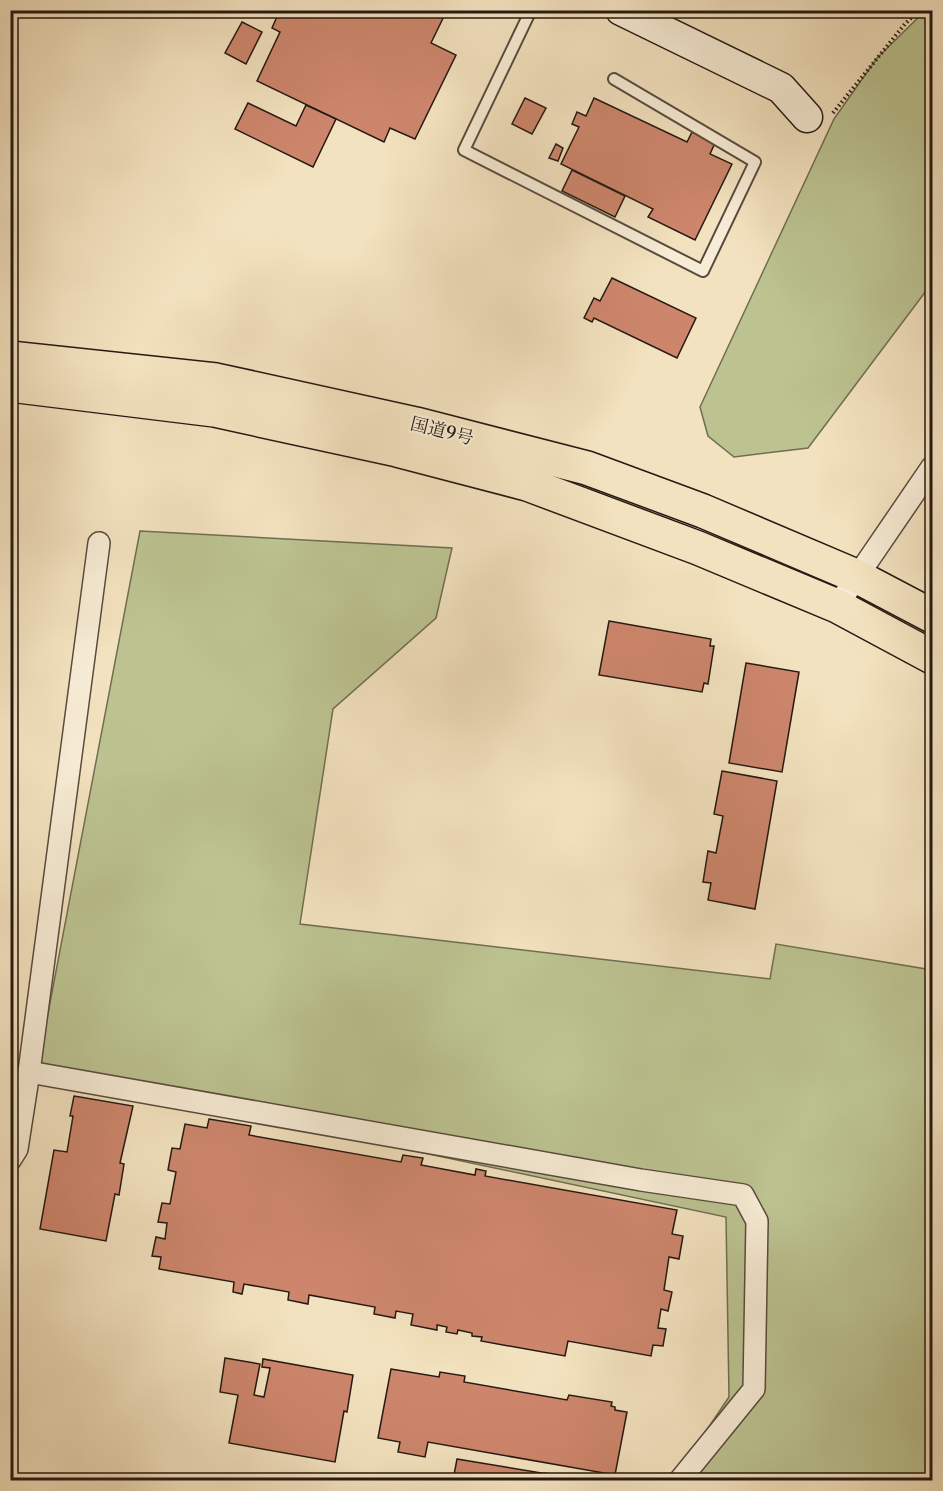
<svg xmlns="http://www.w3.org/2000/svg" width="943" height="1491" font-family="'Libre Caslon Text','Noto Serif JP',serif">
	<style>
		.green { fill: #bcc391; stroke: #706e52; stroke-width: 1.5 }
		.building { fill: #cd866c; stroke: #251912; stroke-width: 1.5 }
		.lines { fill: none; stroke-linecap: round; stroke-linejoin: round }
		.lane-casing { stroke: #584b3d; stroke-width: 14 }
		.street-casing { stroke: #584b3d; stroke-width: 24 }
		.secondary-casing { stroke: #251912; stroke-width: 33 }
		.highway-casing { stroke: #251912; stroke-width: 36 }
		.path { stroke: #251912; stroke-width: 4; stroke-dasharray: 1.5 3; stroke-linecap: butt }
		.lane { stroke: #f7ecd5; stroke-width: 10 }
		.street { stroke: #f7ecd5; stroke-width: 21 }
		.secondary { stroke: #f7ecd5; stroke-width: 30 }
		.highway { stroke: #f3e2bf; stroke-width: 33 }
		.labels { text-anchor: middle; stroke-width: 4.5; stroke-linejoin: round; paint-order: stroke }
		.street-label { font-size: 18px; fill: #251912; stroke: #f7ecd5 }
	</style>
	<rect width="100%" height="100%" fill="#f3e2bf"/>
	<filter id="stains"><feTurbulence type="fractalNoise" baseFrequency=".00333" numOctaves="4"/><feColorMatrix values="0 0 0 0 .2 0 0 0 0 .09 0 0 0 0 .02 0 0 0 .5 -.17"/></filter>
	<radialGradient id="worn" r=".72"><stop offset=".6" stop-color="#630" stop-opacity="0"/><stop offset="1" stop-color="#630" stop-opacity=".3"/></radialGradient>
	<g class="green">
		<path d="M925 11H932V283L808 448 734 457 708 436 700 407 834 119 877 58Z"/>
		<path d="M140 531 452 548 436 618 333 709 300 924 770 979 776 944 932 970V1480H673L729 1397 726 1217 37 1071Z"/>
	</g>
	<g class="building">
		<path d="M280 10H447L431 43 456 55 415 139 390 128 384 142 257 81 280 32 272 28Z"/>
		<path d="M242 22 262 32 246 64 225 53Z"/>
		<path d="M525 98 546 108 532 134 512 124Z"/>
		<path d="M594 98 687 142 692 132 715 143 710 154 732 164 695 240 648 217 653 209 561 164 579 127 572 124 577 112 586 116Z"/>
		<path d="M248 103 296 126 306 105 336 119 313 167 235 129Z"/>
		<path d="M556 144 563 148 558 161 549 158Z"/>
		<path d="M572 170 625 196 615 217 562 191Z"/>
		<path d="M612 278 696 318 677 358 594 318 592 322 584 318 594 298 600 301Z"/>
		<path d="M609 621 711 639 710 646H714L708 684 704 683 702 692 599 675Z"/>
		<path d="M746 663 799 672 782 772 729 763Z"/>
		<path d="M722 771 777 781 755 909 708 900 711 883 703 882 708 851 716 853 723 816 714 814Z"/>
		<path d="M74 1096 133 1106 120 1163 124 1164 119 1195 115 1194 106 1241 40 1229 54 1150 67 1152 73 1116H70Z"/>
		<path d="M209 1119 251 1126 249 1135 401 1162 403 1155 423 1158 421 1165 475 1175 476 1169 486 1171 485 1176 677 1210 672 1234 683 1236 679 1259 669 1257 664 1290 672 1292 668 1311 661 1309 658 1328 666 1329 663 1346 653 1345 651 1356 568 1341 565 1356 481 1341 482 1337 472 1336V1333L458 1330 457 1334 446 1332 447 1327 437 1325V1330L411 1325 413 1314 396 1311 395 1318 374 1314 375 1307 309 1295 308 1304 288 1300 289 1292 244 1284 242 1294 233 1292 234 1282 159 1269 161 1257 152 1256 156 1237 165 1239 167 1223 158 1222 162 1203 170 1204 176 1172 168 1170 172 1148 180 1149 185 1124 207 1128Z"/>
		<path d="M225 1358 260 1364 254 1395 264 1397 270 1368 262 1367 263 1359 353 1375 347 1412 344 1411 335 1462 229 1443 238 1395 220 1392Z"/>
		<path d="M391 1369 439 1377 440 1372 465 1376 464 1382 567 1400 569 1395 612 1402 611 1406 615 1407V1410L627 1412 615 1475 428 1442 425 1457 398 1452 400 1442 378 1438Z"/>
		<path d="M457 1459 542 1473 540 1480H453Z"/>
		<path d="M544 1473 589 1480H542Z"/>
	</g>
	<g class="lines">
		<g class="lane-casing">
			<path id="lane" d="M531 10 464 150 703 271 755 162 614 79"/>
		</g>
		<g class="street-casing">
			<g id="street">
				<path d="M837 606 932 467"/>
				<path d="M29 1072 641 1180 743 1195 757 1221 754 1389 680 1480"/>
				<path d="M10 1160 17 1149 29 1072 99 543"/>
			</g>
		</g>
		<g class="secondary-casing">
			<path id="secondary" d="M621 10 781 88 807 117"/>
		</g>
		<g class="highway-casing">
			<g id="highway">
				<path d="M10 358 216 380 416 424 587 468 703 511 856 576 932 616"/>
				<path d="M10 385 214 410 397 450 527 484 698 548 837 606 932 657"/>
			</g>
		</g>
		<path class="path" d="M833 113 905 24 919 10"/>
		<use href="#lane" class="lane"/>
		<use href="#street" class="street"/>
		<use href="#secondary" class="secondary"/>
		<use href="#highway" class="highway"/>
	</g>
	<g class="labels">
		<g class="street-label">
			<text transform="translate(442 431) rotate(14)" y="6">国道9号</text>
		</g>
	</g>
	<rect width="943" height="1491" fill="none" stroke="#f3e2bf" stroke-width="36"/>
	<rect x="12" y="12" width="919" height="1467" fill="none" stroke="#251912" stroke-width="3"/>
	<rect x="18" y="18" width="907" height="1455" fill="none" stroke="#251912" stroke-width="1.5"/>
	<rect width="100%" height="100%" filter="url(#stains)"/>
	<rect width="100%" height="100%" fill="url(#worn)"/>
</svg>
